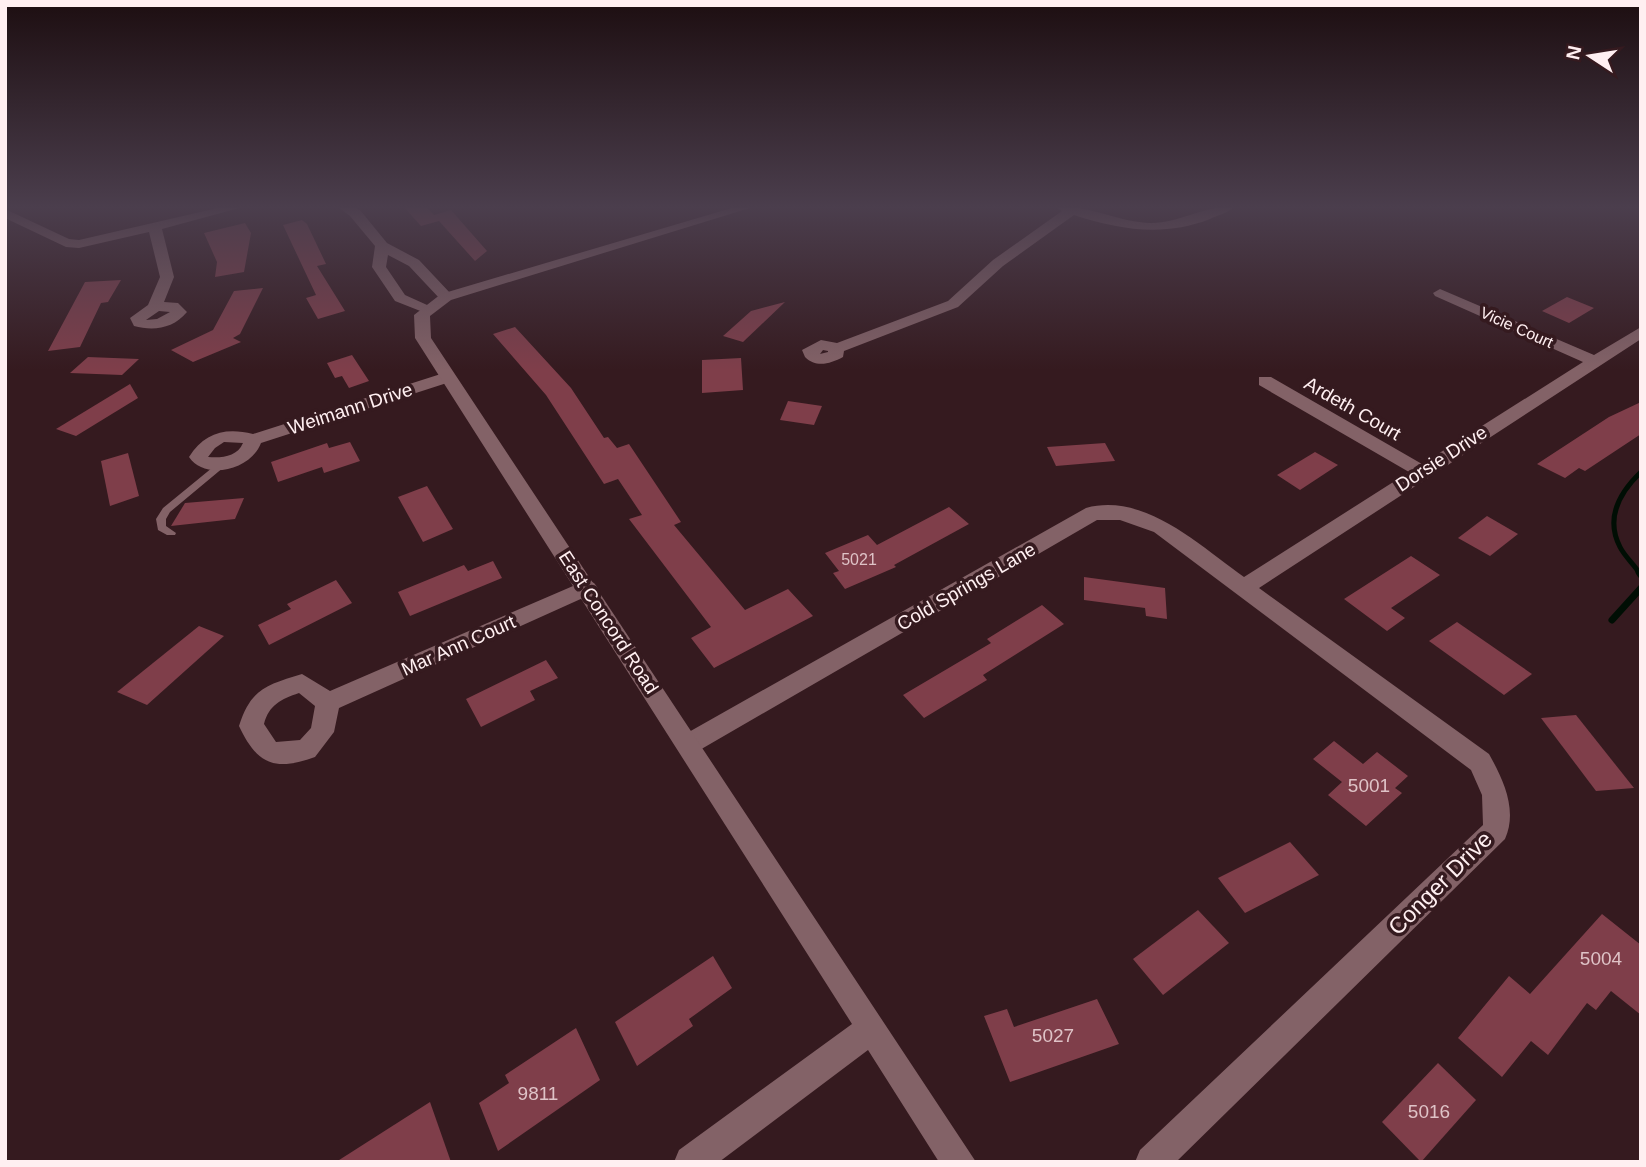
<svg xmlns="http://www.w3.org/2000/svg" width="1646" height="1167" font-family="Helvetica,sans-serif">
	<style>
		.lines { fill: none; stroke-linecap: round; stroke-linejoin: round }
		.stream-far1 { stroke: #000e04; stroke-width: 5 }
		.stream { stroke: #000e04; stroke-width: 7 }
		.building { fill: #7f3e4a }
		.service { fill: #836267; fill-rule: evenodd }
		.minor { fill: #836267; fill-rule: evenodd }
		.tertiary { fill: #836267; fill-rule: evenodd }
		.labels { text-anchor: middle; stroke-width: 7; stroke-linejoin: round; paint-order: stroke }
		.far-street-label { font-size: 16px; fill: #ffeff1; stroke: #351a1f }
		.number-label { font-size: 16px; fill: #dfc3c7 }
		.street-label { font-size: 19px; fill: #ffeff1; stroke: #351a1f }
		.near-number-label { font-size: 19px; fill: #dfc3c7 }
		.near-street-label { font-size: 23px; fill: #ffeff1; stroke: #351a1f }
	</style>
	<rect width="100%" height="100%" fill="#351a1f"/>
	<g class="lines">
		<path class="stream-far1" d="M1640 574C1634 564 1625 557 1620 547 1605 518 1620 492 1641 472"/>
		<g class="stream">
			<path d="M1639 572 1641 575"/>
			<path d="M1612 620 1641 588"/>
		</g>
	</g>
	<g class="building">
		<path d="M404 207H426L434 215 451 210 487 251 475 261 439 221 421 226Z"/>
		<path d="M302 220 307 224 326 264 317 266 345 311 318 319 306 298 316 295 283 225Z"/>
		<path d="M245 223 251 233 244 272 215 277 217 262 204 233Z"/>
		<path d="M121 280 108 302 101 303 80 347 48 351 85 282Z"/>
		<path d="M263 288 240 334 233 338 241 342 193 362 171 350 213 330 234 291Z"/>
		<path d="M1567 297 1594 308 1569 323 1542 311Z"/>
		<path d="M785 302 743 342 723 336 751 311Z"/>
		<path d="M515 327 571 388 604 438 608 437 617 448 629 444 681 522 674 525 745 610 788 589 813 616 714 668 691 638 711 627 629 519 642 515 618 479 604 484 546 395 493 334Z"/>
		<path d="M352 355 369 381 349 388 342 376 335 378 327 363Z"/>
		<path d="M88 357 139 359 122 375 70 373Z"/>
		<path d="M741 358 743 390 702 393V360Z"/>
		<path d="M130 384 138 398 76 436 56 429Z"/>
		<path d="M788 401 822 406 814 425 780 420Z"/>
		<path d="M1641 402V434L1585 471 1579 468 1565 478 1537 464 1609 417Z"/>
		<path d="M350 442 360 461 324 473 322 467 278 482 271 462 327 443 329 448Z"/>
		<path d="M1105 443 1115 461 1056 466 1047 447Z"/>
		<path d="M1315 452 1338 465 1300 490 1277 475Z"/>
		<path d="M128 453 139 496 110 506 101 461Z"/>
		<path d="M427 486 453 529 423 542 398 497Z"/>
		<path d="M244 498 235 519 171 526 185 503Z"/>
		<path d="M949 507 969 524 894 565 896 567 845 589 833 573 839 571 825 553 868 535 877 545Z"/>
		<path d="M1487 516 1518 534 1490 556 1458 538Z"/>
		<path d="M1411 556 1440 575 1391 608 1405 618 1387 631 1344 599Z"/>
		<path d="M493 561 502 578 410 616 398 592 464 565 468 571Z"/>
		<path d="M1084 577 1165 588 1167 619 1146 616 1145 608 1084 600Z"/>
		<path d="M336 580 352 603 269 645 258 625 291 609 287 604Z"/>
		<path d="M1042 605 1064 624 983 675 987 680 924 718 903 695 991 643 987 639Z"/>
		<path d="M1457 622 1532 674 1504 695 1429 641Z"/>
		<path d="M199 626 224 636 147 705 117 692Z"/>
		<path d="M546 660 558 678 530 691 535 700 481 727 466 699Z"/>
		<path d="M1576 715 1634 788 1596 791 1541 718Z"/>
		<path d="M1334 741 1363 764 1377 752 1408 776 1395 788 1402 793 1366 826 1328 795 1342 782 1313 759Z"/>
		<path d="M1290 842 1319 875 1245 913 1218 878Z"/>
		<path d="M1198 910 1229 943 1163 995 1133 959Z"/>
		<path d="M1602 914 1641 945V1015L1611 991 1596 1010 1587 1003 1548 1055 1531 1041 1502 1077 1458 1038 1509 976 1530 994Z"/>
		<path d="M713 956 732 988 689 1019 693 1026 637 1066 615 1022Z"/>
		<path d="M1097 999 1119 1044 1010 1082 984 1016 1007 1009 1014 1027Z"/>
		<path d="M576 1028 600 1080 498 1151 479 1103 509 1083 505 1075Z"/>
		<path d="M1438 1063 1476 1100 1421 1162 1382 1122Z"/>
		<path d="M430 1102 451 1162H336Z"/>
	</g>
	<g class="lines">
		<path class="service" d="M221 462 224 463 226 465 224 467 170 512 166 519V526L176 533 175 535H167L158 530 156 519 163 508 218 463Z"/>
		<g class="minor">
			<path d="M222 207H243L162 229 174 277 164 302 178 303 187 312C173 329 153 331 134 326L130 318 148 305 160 277 149 232 79 248 66 247 5 218V209L69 239 79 240ZM159 311 170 312 157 319 146 320Z"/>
			<path d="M338 207H353L360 210 387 243 419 260 451 294V300H441L409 266 388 255 386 267 405 295 436 309 428 314 395 301 372 267 375 246 350 216Z"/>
			<path d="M1056 207C1087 204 1118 222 1151 223 1180 223 1206 205 1234 207 1228 213 1218 215 1210 219 1164 237 1120 230 1074 215L1003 266 958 307 844 351 843 357C830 364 816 368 805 357L802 350 821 340 837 343 948 301 993 260 1062 211ZM823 350 828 351V352L820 354Z"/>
			<path d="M1440 289 1594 355 1641 327V339L1259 588 1489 754C1503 779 1518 810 1505 839L1176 1162H1135L1140 1150 1483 825 1482 795 1471 770 1154 532 1120 520H1097L698 751 689 754 680 751 677 744 680 737 1086 508C1145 492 1200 546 1244 577L1409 472 1259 385V377H1271L1422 464 1583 362 1435 296 1433 293Z"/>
			<path d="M447 372 453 373V381L261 443C251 470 205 481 189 457 204 433 225 427 253 434ZM224 442 243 443C237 457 222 458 208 457L215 448Z"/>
			<path d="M587 580 594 583 598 588 594 593 339 708 334 732 315 757C274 772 257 764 239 726 251 688 267 685 302 674L330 691ZM299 693 315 706 311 728 300 740 276 742 264 724C269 705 281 699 299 693Z"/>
		</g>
		<path class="tertiary" d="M735 207H753L451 300 430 316 431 338 976 1162H939L868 1050 719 1162H674L679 1150 852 1024 415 338 414 315 441 294Z"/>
	</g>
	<linearGradient id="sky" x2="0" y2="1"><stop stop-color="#1d0e11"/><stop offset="0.56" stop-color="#4b3e4d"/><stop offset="1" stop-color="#4b3e4d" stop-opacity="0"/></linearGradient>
	<rect width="1646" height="370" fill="url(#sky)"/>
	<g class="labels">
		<g class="far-street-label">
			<text transform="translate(1517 327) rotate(24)" y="6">Vicie Court</text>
		</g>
		<g class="number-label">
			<text x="859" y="565">5021</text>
		</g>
		<g class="street-label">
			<text transform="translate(350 408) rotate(-18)" y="7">Weimann Drive</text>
			<text transform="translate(1353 408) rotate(30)" y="7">Ardeth Court</text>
			<text transform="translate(1441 458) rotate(-33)" y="7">Dorsie Drive</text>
			<text transform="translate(966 586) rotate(-30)" y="7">Cold Springs Lane</text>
			<text transform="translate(609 622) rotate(57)" y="7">East Concord Road</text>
			<text transform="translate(458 645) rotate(-24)" y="7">Mar Ann Court</text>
		</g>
		<g class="near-number-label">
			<text x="1369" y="792">5001</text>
			<text x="1601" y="965">5004</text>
			<text x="1053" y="1042">5027</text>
			<text x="538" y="1100">9811</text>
			<text x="1429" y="1118">5016</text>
		</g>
		<g class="near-street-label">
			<text transform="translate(1440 883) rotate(-45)" y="8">Conger Drive</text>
		</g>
	</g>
	<rect width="1646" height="1167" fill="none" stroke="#ffeff1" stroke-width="14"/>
	<g transform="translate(1590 56) rotate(282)" stroke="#351a1f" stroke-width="5" paint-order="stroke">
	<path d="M0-5L12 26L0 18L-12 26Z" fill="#ffeff1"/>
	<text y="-10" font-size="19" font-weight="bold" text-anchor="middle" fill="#ffeff1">N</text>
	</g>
</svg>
